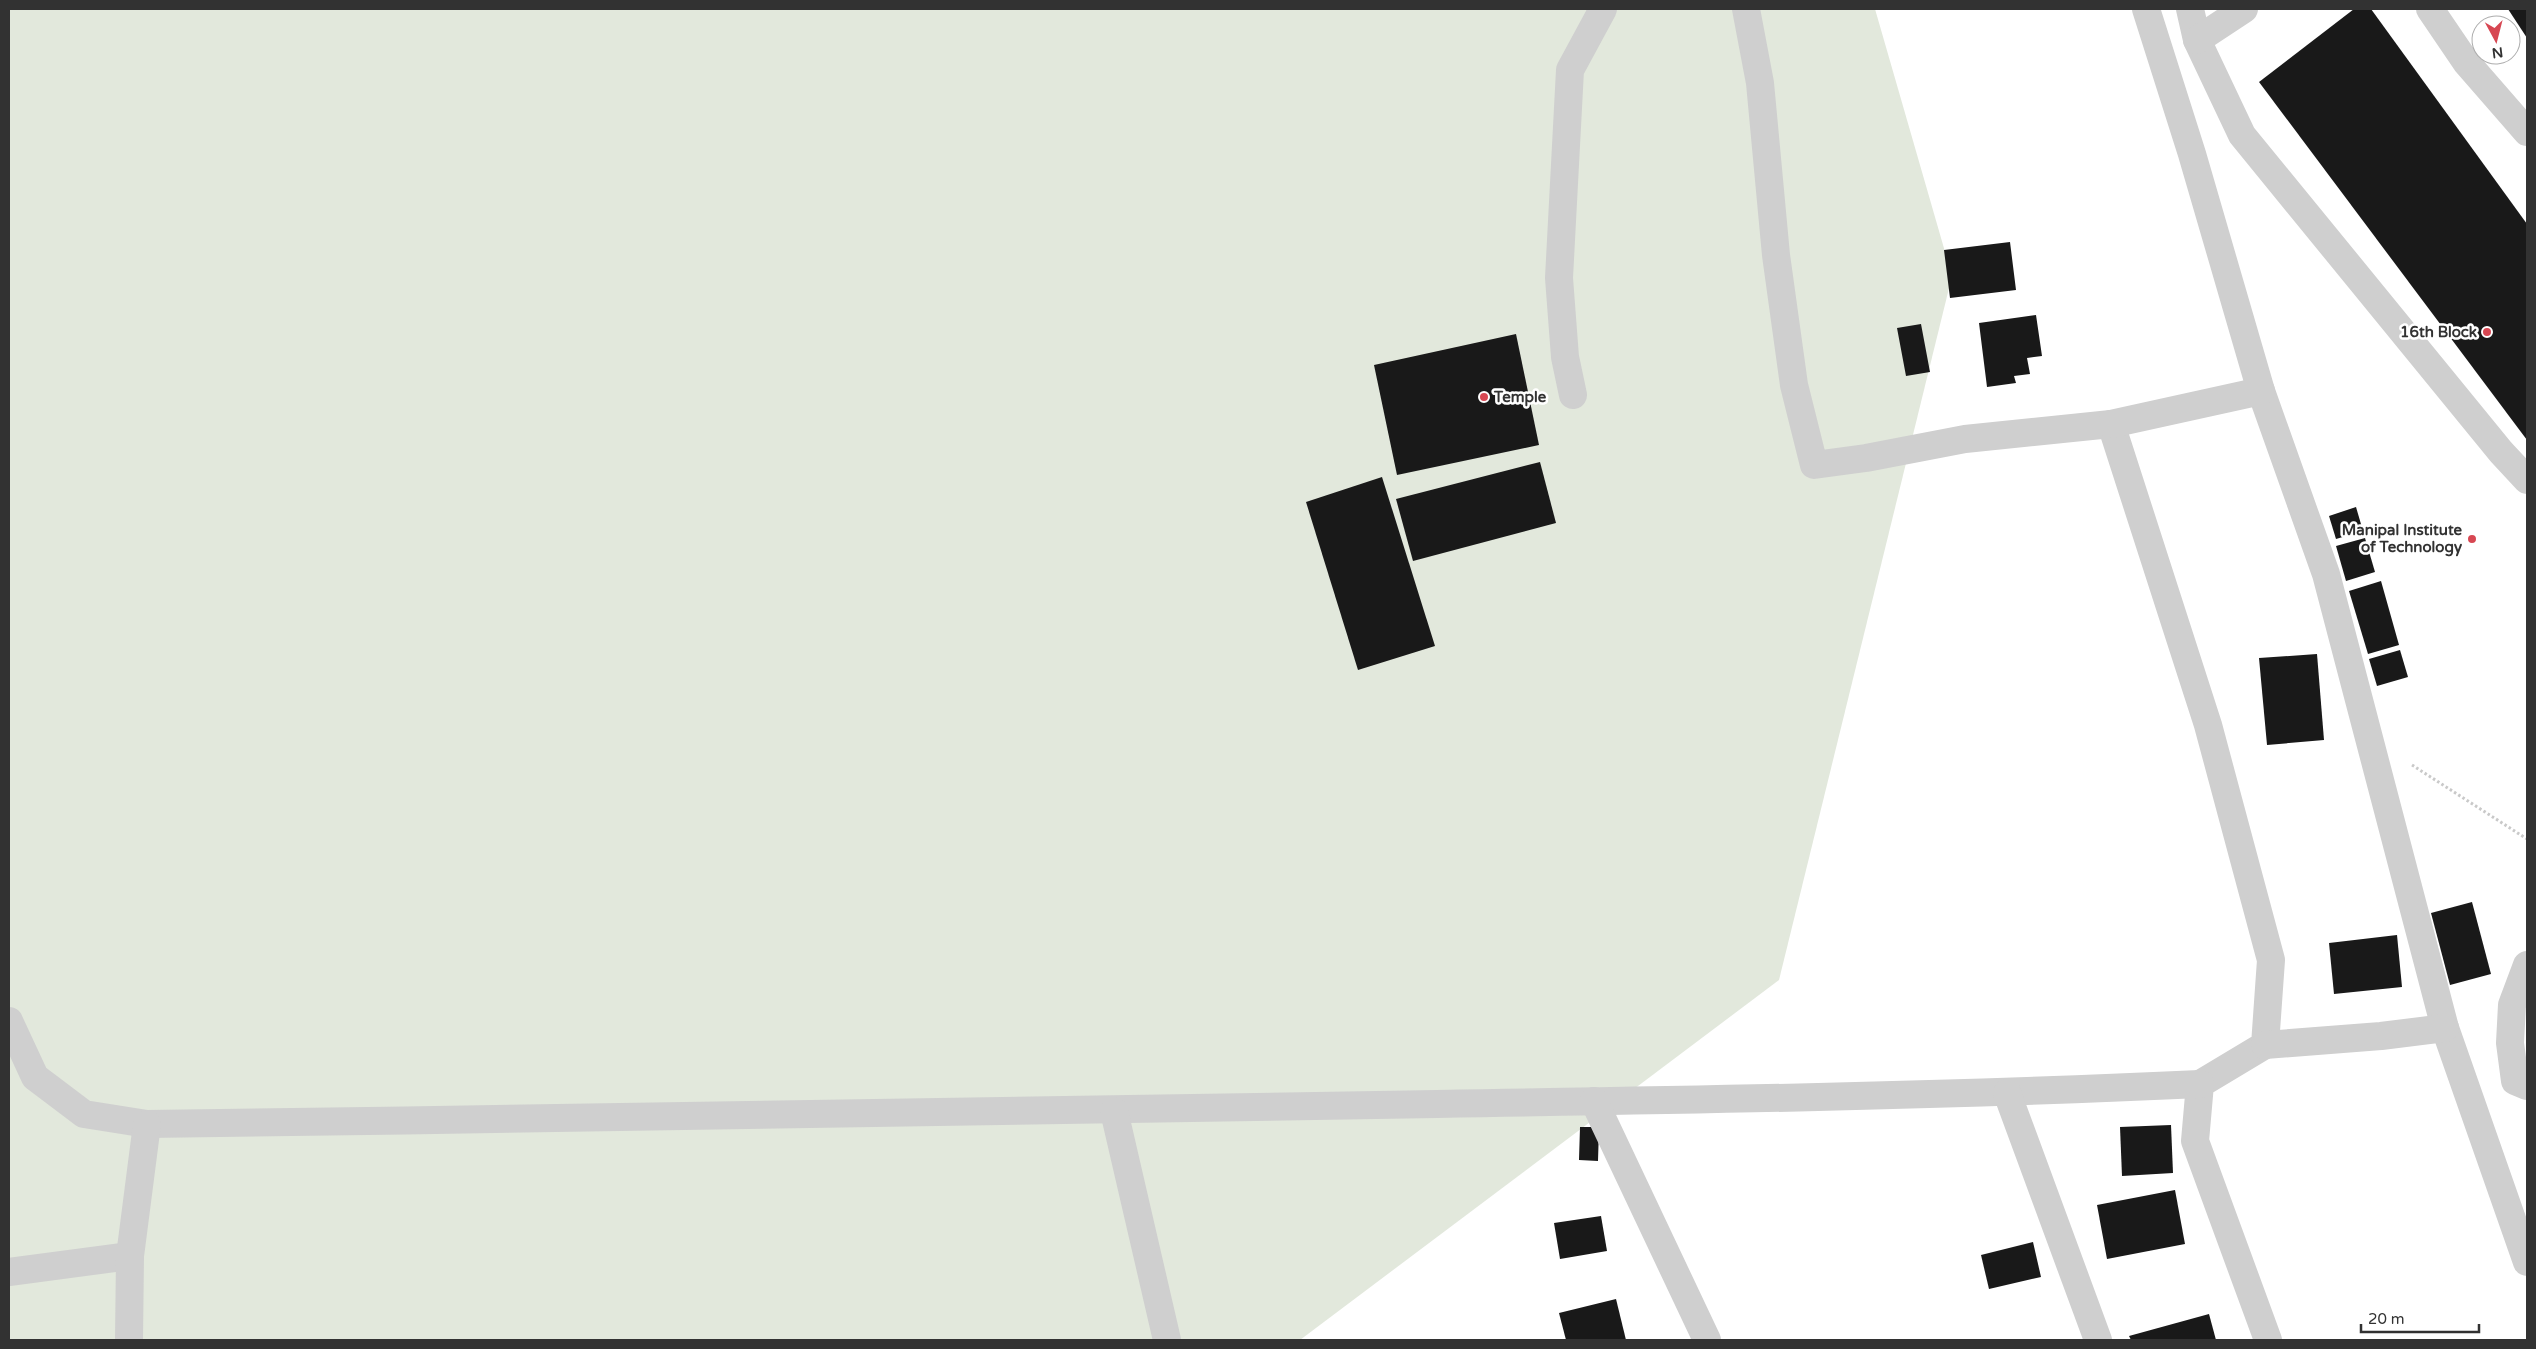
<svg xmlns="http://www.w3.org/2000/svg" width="2536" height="1349" font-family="'Varela Round',sans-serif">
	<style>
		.green { fill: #e2e8dc }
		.building { fill: #191919 }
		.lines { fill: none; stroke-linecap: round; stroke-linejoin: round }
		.path { stroke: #c9c9c9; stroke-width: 3; stroke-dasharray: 2.5 2.5; stroke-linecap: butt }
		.minor { stroke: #cfcfcf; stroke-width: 28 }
		.poi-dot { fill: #d74752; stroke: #fff; stroke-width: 2 }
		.labels { text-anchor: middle; stroke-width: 5; stroke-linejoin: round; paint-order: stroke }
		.poi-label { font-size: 15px; font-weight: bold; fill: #323232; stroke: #fff; text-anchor: end }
	</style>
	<rect width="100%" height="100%" fill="#fff"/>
	<path class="green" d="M9 9H1875L1952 276 1779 980 1300 1340H9Z"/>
	<g class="building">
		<path d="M2354 9H2371L2527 224V440L2259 82Z"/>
		<path d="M2508 9H2527V38Z"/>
		<path d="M2010 242 2016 290 1950 298 1944 250Z"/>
		<path d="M2036 315 2042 356 2027 358 2030 374 2014 376 2016 383 1987 387 1979 323Z"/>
		<path d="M1921 324 1930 372 1906 376 1897 328Z"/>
		<path d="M1516 334 1539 445 1397 475 1374 365Z"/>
		<path d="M1540 462 1556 523 1413 561 1396 499Z"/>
		<path d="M1382 477 1435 646 1358 670 1306 502Z"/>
		<path d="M2356 507 2363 531 2336 539 2329 516Z"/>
		<path d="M2365 538 2375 572 2346 581 2336 546Z"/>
		<path d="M2381 581 2399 645 2368 654 2349 591Z"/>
		<path d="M2400 650 2408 677 2377 686 2369 659Z"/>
		<path d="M2317 654 2324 740 2267 745 2259 658Z"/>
		<path d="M2472 902 2491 974 2450 985 2431 913Z"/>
		<path d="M2397 935 2402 987 2334 994 2329 943Z"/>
		<path d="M2171 1125 2173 1173 2122 1176 2120 1127Z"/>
		<path d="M1580 1127H1599L1598 1161 1579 1160Z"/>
		<path d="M2175 1190 2185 1244 2107 1259 2097 1205Z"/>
		<path d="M1601 1216 1607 1251 1560 1259 1554 1223Z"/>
		<path d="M2033 1242 2041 1277 1989 1289 1981 1255Z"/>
		<path d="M1616 1299 1626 1340H1566L1559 1313Z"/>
		<path d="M2209 1314 2216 1340H2131L2129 1336Z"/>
	</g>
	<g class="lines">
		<path class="path" d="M2412 765 2527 839"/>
		<g class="minor">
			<path d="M1746 9 1760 83 1776 255 1794 385 1814 465 1866 458 1965 439 2111 424 2208 725 2271 960 2265 1045 2200 1084 2195 1141 2268 1340"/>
			<path d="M2190 9 2197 40 2242 135 2501 452 2527 480"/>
			<path d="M2430 9 2466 62 2527 132"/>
			<path d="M2197 40 2244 9"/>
			<path d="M2261 391 2326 574 2445 1028 2527 1262"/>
			<path d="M1573 395 1565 357 1559 278 1570 70 1603 9"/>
			<path d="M2111 424 2261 391 2192 154 2146 9"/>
			<path d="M2527 965 2512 1005 2510 1043 2515 1081 2527 1086"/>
			<path d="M9 1021 35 1077 84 1114 147 1124C577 1118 1007 1113 1437 1104 1691 1100 1945 1096 2200 1084"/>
			<path d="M2265 1045 2381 1036 2445 1028"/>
			<path d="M2007 1093 2098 1340"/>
			<path d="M1594 1101 1707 1340"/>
			<path d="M1114 1111 1167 1340"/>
			<path d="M9 1272 130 1256"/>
			<path d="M129 1340 130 1256 147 1124"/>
		</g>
	</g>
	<g class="poi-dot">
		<circle cx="2487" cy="332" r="5"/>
		<circle cx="1484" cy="397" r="5"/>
		<circle cx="2472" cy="539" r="5"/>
	</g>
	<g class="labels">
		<g class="poi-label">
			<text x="2477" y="337">16th Block</text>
			<text x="1494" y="402" text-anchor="start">Temple</text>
			<text x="2462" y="535">Manipal Institute<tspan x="2462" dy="17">of Technology</tspan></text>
		</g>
	</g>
	<rect width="2536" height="1349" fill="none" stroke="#323232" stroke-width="20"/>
	<g transform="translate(2496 40) rotate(173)"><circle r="24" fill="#ffffff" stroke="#adadad"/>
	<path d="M0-4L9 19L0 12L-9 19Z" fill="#d74752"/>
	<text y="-8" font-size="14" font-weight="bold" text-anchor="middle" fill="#323232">N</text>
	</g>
	<path d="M2361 1324v8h118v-8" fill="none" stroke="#323232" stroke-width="2.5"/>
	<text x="2368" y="1324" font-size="15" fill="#323232" stroke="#ffffff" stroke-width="4" paint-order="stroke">20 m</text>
</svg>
